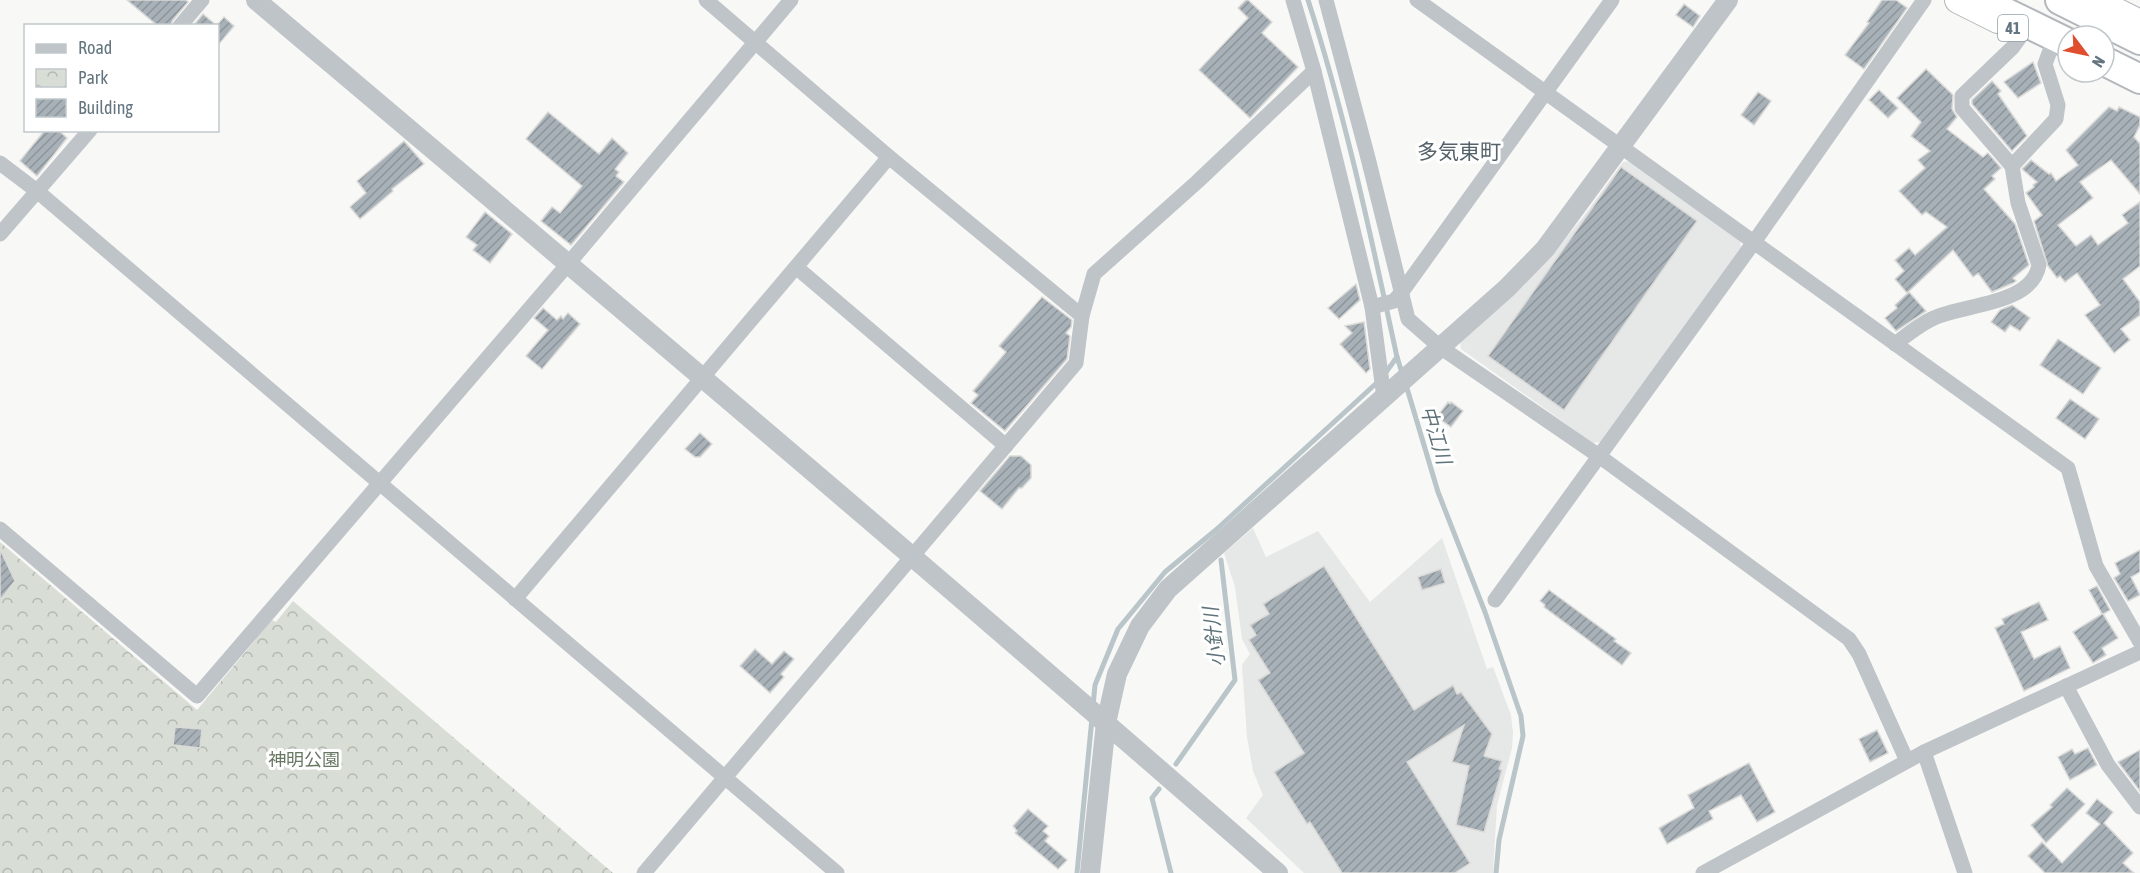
<svg xmlns="http://www.w3.org/2000/svg" width="2140" height="873" font-family="'Asap Condensed','Noto Sans JP',sans-serif">
	<style>
		.built { fill: #e6e7e7 }
		.park { fill: url(#park-crowns) }
		.lines { fill: none; stroke-linecap: round; stroke-linejoin: round }
		.stream { stroke: #b9c5c9; stroke-width: 5 }
		.building { fill: url(#building-hatch); stroke: #dadad8; stroke-width: 1.5 }
		.trunk-casing { stroke: #b3b7bb; stroke-width: 28 }
		.motorway-casing { stroke: #b3b7bb; stroke-width: 32 }
		.minor { stroke: #bfc4c8; stroke-width: 15 }
		.tertiary { stroke: #bfc4c8; stroke-width: 20 }
		.trunk { stroke: #fff; stroke-width: 26 }
		.motorway { stroke: #fff; stroke-width: 28 }
		.labels { text-anchor: middle; stroke-width: 6; stroke-linejoin: round; paint-order: stroke }
		.shield { fill: #fff; stroke: #929ea6; stroke-width: 1.5 }
		.shield-label { font-size: 16px; font-weight: bold; fill: #647580 }
		.park-label { font-size: 18px; fill: #687863; stroke: #fff }
		.water-label { font-size: 20px; font-style: italic; fill: #5f747a; stroke: #fff }
		.quarter-label { font-size: 21px; fill: #56636b; stroke: #fff }
	</style>
	<defs>
		<pattern id="park-crowns" width="20" height="18" patternUnits="userSpaceOnUse" patternTransform="scale(1.5)"><rect width="20" height="18" fill="#d8ddd5"/><path d="M2 6a3 3 0 1 1 6 0M12 15a3 3 0 1 1 6 0" fill="none" stroke="#b3b8b2"/></pattern>
		<pattern id="building-hatch" width="6" height="6" patternUnits="userSpaceOnUse" patternTransform="scale(1.5)"><rect width="6" height="6" fill="#a8b1b7"/><path d="M-1 1l2-2M0 6l6-6M5 7l2-2" fill="none" stroke="#8c959a"/></pattern>
	</defs>
	<rect width="100%" height="100%" fill="#f8f8f6"/>
	<g class="built">
		<path d="M1632 161 1740 240 1741 247 1600 442 1593 443 1461 349 1460 342 1555 251 1583 217 1623 162Z"/>
		<path d="M1253 528 1266 557 1318 531 1370 602 1442 538 1487 669 1493 667 1511 715 1513 733 1512 748 1497 805 1493 873H1304L1246 818 1263 795 1253 771 1247 737 1242 665 1250 654 1242 639 1235 587 1224 553Z"/>
	</g>
	<path class="park" d="M0 542 197 710 272 620 276 622 293 601 613 873H0Z"/>
	<g class="lines">
		<g class="stream">
			<path d="M1308 0C1346 117 1371 237 1397 357L1403 376"/>
			<path d="M1406 385 1438 492 1485 612 1521 716 1523 736 1499 840 1496 873"/>
			<path d="M1093 706 1095 685 1118 629 1165 572 1217 529 1381 379 1397 357"/>
			<path d="M1176 764 1235 680 1221 560"/>
			<path d="M1159 789 1152 798 1171 873"/>
			<path d="M1077 873 1092 718"/>
		</g>
	</g>
	<g class="building">
		<path d="M127 0H186L188 2 173 20 170 26H158Z"/>
		<path d="M1246 0H1248L1272 22 1262 33 1298 67 1250 118 1199 70 1248 18 1238 8Z"/>
		<path d="M1882 0H1896L1907 8 1864 69 1845 55 1869 23 1867 22Z"/>
		<path d="M1684 4 1700 16 1693 27 1676 15Z"/>
		<path d="M203 14 217 26H193Z"/>
		<path d="M224 17 234 26 218 45V24Z"/>
		<path d="M2033 62 2041 83 2018 98 2004 82Z"/>
		<path d="M1926 69 1953 95 1952 109 1957 117 1947 129 1983 157 1988 153 2001 168 1992 176 1995 179 1984 189 2015 224 2029 265 2013 278 2016 281 2013 283 1992 292 1978 273 1973 277 1953 250 1907 293 1895 279 1904 271 1895 260 1909 248 1915 255 1947 227 1926 212 1922 215 1899 191 1925 168 1918 160 1930 151 1911 136 1921 122 1897 98Z"/>
		<path d="M1992 81 2001 91 1998 94 2027 136 2012 151 1972 104V100Z"/>
		<path d="M1879 90 1898 108 1888 118 1869 100Z"/>
		<path d="M1758 92 1771 101 1754 125 1741 115Z"/>
		<path d="M2109 107 2117 111 2119 107 2140 117V125L2134 137 2140 144V194L2111 160 2080 182 2093 198 2058 225 2076 246 2091 235 2098 245 2128 223 2122 215 2140 202V266L2123 279 2140 302V315L2121 329 2130 340 2114 353 2085 315 2100 305 2077 273 2065 282 2060 276 2057 278 2048 266 2034 221 2042 215 2026 193 2034 187 2033 185 2037 182 2022 169 2031 160 2049 174 2051 173 2056 181 2078 165 2066 150Z"/>
		<path d="M548 112 599 154 612 138 628 153 615 169 619 172 616 176 624 182 571 245 541 221 552 207 560 213 582 186 526 139Z"/>
		<path d="M45 130H58L67 138 37 176 20 161Z"/>
		<path d="M404 141 424 164 392 189 393 191 360 219 350 207 366 193 357 181Z"/>
		<path d="M1621 167 1697 221 1564 410 1488 356Z"/>
		<path d="M485 212 512 234 490 263 473 250 477 245 466 237Z"/>
		<path d="M1356 284 1360 300 1339 319 1328 308Z"/>
		<path d="M1909 292 1926 311 1896 331 1885 318 1897 308 1895 305Z"/>
		<path d="M1042 297 1072 320 1071 327 1066 333 1070 336 1067 359 1005 431 971 403 978 395 973 391 1006 352 999 346Z"/>
		<path d="M2012 305 2030 318 2020 331 2010 325 2005 332 1991 322 2000 310Z"/>
		<path d="M543 308 557 320 561 316 563 319 568 313 580 324 542 369 526 356 548 330 534 318Z"/>
		<path d="M1364 322 1370 369 1366 373 1340 344 1352 333 1345 326Z"/>
		<path d="M2058 339 2101 368 2083 394 2040 365Z"/>
		<path d="M2070 399 2099 419 2085 439 2056 418Z"/>
		<path d="M1448 402 1450 404 1451 402 1463 411 1451 427 1437 417Z"/>
		<path d="M700 433 712 444 700 457H695L685 449Z"/>
		<path d="M1010 456H1021L1031 465V478L1022 488H1019L1002 509 980 491Z"/>
		<path d="M0 549 15 581 0 600Z"/>
		<path d="M2140 550V572L2131 577 2140 595 2128 601 2114 578 2120 574 2115 563Z"/>
		<path d="M1324 566 1414 710 1453 685 1457 694 1461 692 1492 734 1484 756 1502 761 1499 769 1502 770 1484 832 1456 825 1469 766 1452 762 1464 725 1407 762 1470 863 1455 873H1342L1310 822 1307 824 1274 772 1304 753 1258 680 1270 673 1249 640 1256 635 1250 625 1269 614 1263 604Z"/>
		<path d="M1441 569 1445 583 1422 590 1418 577Z"/>
		<path d="M2097 586 2110 610 2103 614 2118 638 2102 648 2106 655 2093 663 2073 632 2102 614 2089 590Z"/>
		<path d="M1549 590 1616 639 1614 641 1631 653 1622 665 1544 607 1545 605 1540 601Z"/>
		<path d="M2039 602 2048 620 2021 632 2034 659 2060 646 2070 668 2024 691 1995 628 2004 624 2002 619Z"/>
		<path d="M755 649 772 664 784 651 794 659 781 674 784 677 770 693 740 666Z"/>
		<path d="M175 727 202 729 200 748 173 745Z"/>
		<path d="M1877 730 1888 753 1870 762 1859 739Z"/>
		<path d="M2088 748 2097 765 2070 780 2058 757 2072 749 2075 754Z"/>
		<path d="M2140 750V791L2118 762Z"/>
		<path d="M1749 763 1775 812 1757 822 1741 795 1709 811 1713 819 1667 844 1659 828 1694 808 1688 795Z"/>
		<path d="M2067 788 2085 804 2046 843 2031 825 2052 807 2050 805Z"/>
		<path d="M2097 799 2113 812 2104 823 2133 853 2123 863 2134 873H2045L2028 856 2042 842 2062 863 2100 824 2086 813Z"/>
		<path d="M1028 809 1048 826 1043 831 1049 836 1045 841 1067 860 1058 869 1015 833 1017 831 1013 826Z"/>
	</g>
	<g class="lines">
		<g class="trunk-casing">
			<g id="trunk">
				<path d="M1958 0 1998 20"/>
				<path d="M2094 0 2140 23"/>
			</g>
		</g>
		<g class="motorway-casing">
			<g id="motorway">
				<path d="M1980 0 2068 43"/>
				<path d="M2060 0 2140 40"/>
				<path d="M2104 61 2140 79"/>
			</g>
		</g>
		<g class="minor">
			<path d="M706 0 889 157 1082 316"/>
			<path d="M1293 0 1314 71 1372 307 1384 398"/>
			<path d="M1326 0 1368 158 1408 319 1440 347 1599 456 1849 639 1859 654 1907 761"/>
			<path d="M1417 0 2068 468 2096 566 2140 642"/>
			<path d="M180 26 202 0"/>
			<path d="M0 163 37 191 837 873"/>
			<path d="M2012 166 2056 119 2058 105 2045 64 2051 48"/>
			<path d="M0 234 90 130"/>
			<path d="M796 267 1006 446"/>
			<path d="M1372 307 1394 301 1401 293 1612 0"/>
			<path d="M1895 344C1907 335 1920 324 1934 318 1964 304 2032 305 2039 265L2018 203 2012 166 1962 108V96L2013 47 2023 33"/>
			<path d="M0 529 197 696 568 264 791 0"/>
			<path d="M515 599 889 157"/>
			<path d="M1495 600 1754 242 1924 0"/>
			<path d="M2066 686 2108 765 2140 807"/>
			<path d="M1924 752 1965 873"/>
			<path d="M644 873 1076 363 1082 316 1094 274 1197 182 1314 71"/>
			<path d="M1703 873 1924 752 2140 652"/>
		</g>
		<g class="tertiary">
			<path d="M256 0C598 289 941 578 1278 873"/>
			<path d="M1090 873 1106 723 1117 674 1140 626 1168 589 1507 288 1545 249 1728 0"/>
		</g>
		<use href="#trunk" class="trunk"/>
		<use href="#motorway" class="motorway"/>
	</g>
	<g class="labels">
		<rect class="shield" x="1998" y="15" width="30" height="26" rx="4.5"/>
		<g class="shield-label">
			<text x="2013" y="34">41</text>
		</g>
		<g class="park-label">
			<text x="304" y="766">神明公園</text>
		</g>
		<g class="water-label">
			<text transform="translate(1436 435) rotate(73)" y="7">中江川</text>
			<text transform="translate(1214 637) rotate(-97)" y="7">小針川</text>
		</g>
		<g class="quarter-label">
			<text x="1459" y="159">多気東町</text>
		</g>
	</g>
	<rect x="24" y="24" width="195" height="108" fill="#ffffff" stroke="#c1c8cc" stroke-width="1.5"/>
	<rect x="36" y="44" width="30" height="9" fill="#bfc4c8" stroke="#c1c8cc" stroke-width="1.5"/>
	<text x="78" y="54" font-size="18" fill="#647580">Road</text>
	<rect x="36" y="69" width="30" height="18" fill="url(#park-crowns)" stroke="#c1c8cc" stroke-width="1.5"/>
	<text x="78" y="84" font-size="18" fill="#647580">Park</text>
	<rect x="36" y="99" width="30" height="18" fill="url(#building-hatch)" stroke="#c1c8cc" stroke-width="1.5"/>
	<text x="78" y="114" font-size="18" fill="#647580">Building</text>
	<g transform="translate(2086 54) rotate(122)"><circle r="28" fill="#ffffff" stroke="#c1c8cc" stroke-width="1.5"/>
	<path d="M0-4.5L10 22L0 15L-10 22Z" fill="#df4f2f"/>
	<text y="-9" font-size="16" font-weight="bold" text-anchor="middle" fill="#647580">N</text>
	</g>
</svg>
